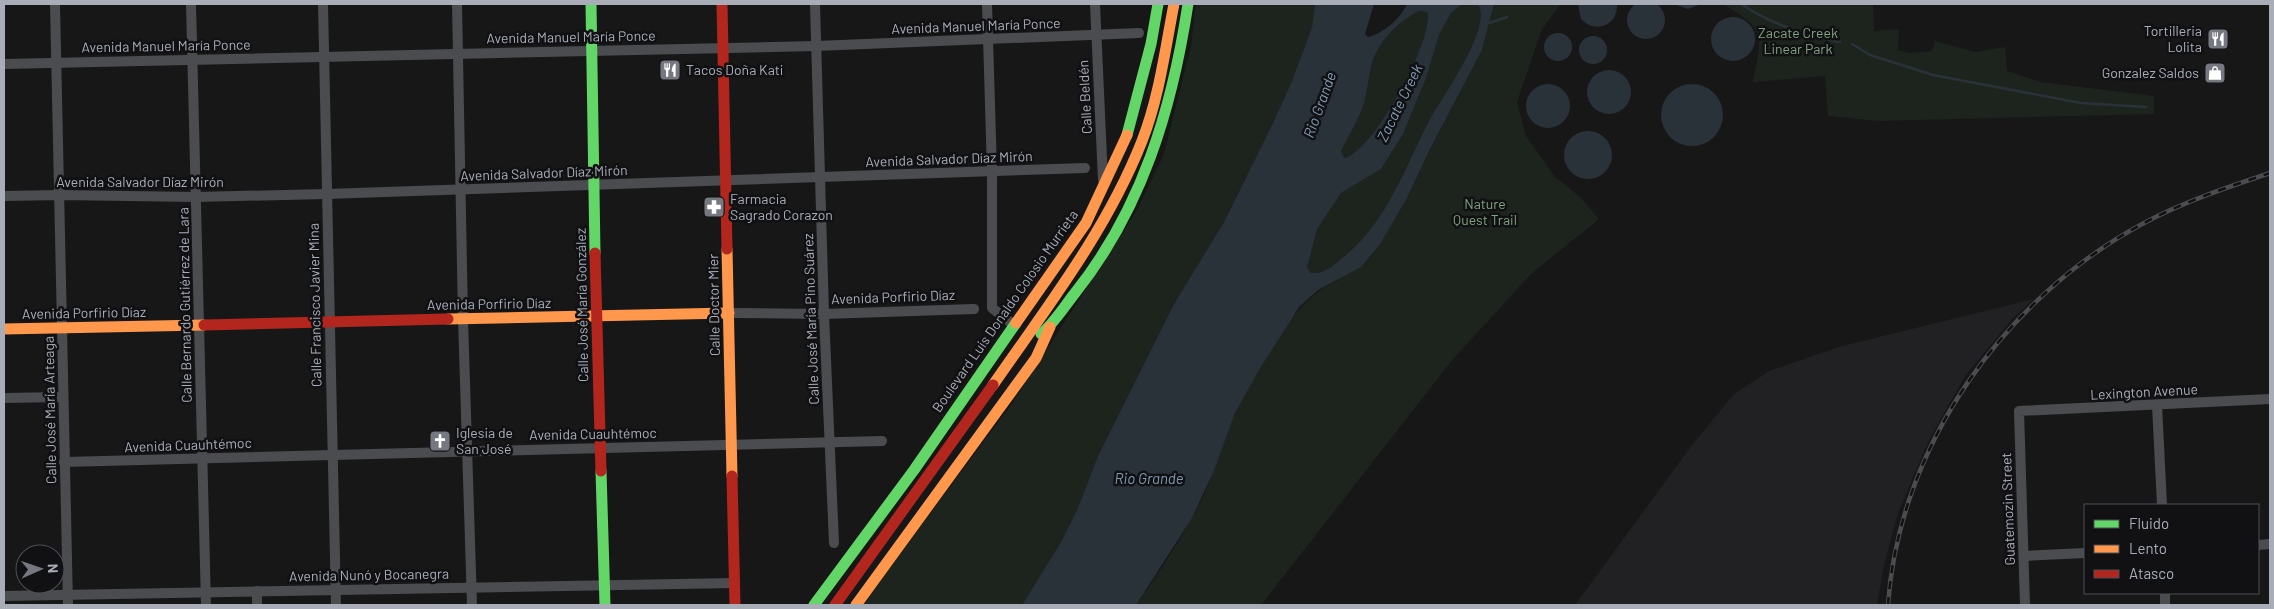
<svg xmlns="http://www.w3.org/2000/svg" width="2274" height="609" font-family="Barlow,sans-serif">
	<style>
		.built { fill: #212123 }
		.green { fill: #1d241e }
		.water { fill: #2a3239; fill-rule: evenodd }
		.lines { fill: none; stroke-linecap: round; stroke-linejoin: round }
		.stream { stroke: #2a3239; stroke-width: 2.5 }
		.street { stroke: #4b4c50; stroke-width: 10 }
		.fast { stroke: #63d668; stroke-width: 11 }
		.slow { stroke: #ff974d; stroke-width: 11 }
		.jam { stroke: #b3261e; stroke-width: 11 }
		.rail-casing { stroke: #4b4c4f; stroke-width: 4.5 }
		.rail { stroke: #111113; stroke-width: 2.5; stroke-dasharray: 8; stroke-linecap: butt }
		.labels { text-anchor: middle; stroke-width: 5; stroke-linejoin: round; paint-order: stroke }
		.street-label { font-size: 14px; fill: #a8adb8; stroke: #111113 }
		.poi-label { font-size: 14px; fill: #a8adb8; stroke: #111113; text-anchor: start }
		.park-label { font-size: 14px; fill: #7fa381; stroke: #111113 }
		.water-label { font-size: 15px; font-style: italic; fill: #7f9bb3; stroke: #111113 }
	</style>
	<rect width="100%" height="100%" fill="#171717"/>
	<path class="built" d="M2034 299 2013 318 1965 376 1928 442 1898 513 1884 565 1877 605H1575L1692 445 1734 394 1771 370 1842 346Z"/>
	<g class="green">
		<path d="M1196 4H1315L1312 27 1292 81 1273 123 1224 222 1174 304 1098 456 1078 508 1061 542 1022 605H862L1011 405 1137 210 1164 154 1191 46Z"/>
		<path d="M1462 4H1478C1493 27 1442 97 1430 119 1404 169 1387 223 1341 259 1332 267 1324 274 1311 273L1307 268 1317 229 1341 193 1381 169 1403 134 1426 78 1439 35 1451 13Z"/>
		<path d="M1494 4H1561L1542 29 1517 102 1526 136 1555 177 1579 196 1599 219 1531 274 1453 359 1261 605H1136C1160 571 1183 536 1202 499 1215 471 1222 441 1235 414 1254 374 1295 296 1337 281L1407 198 1430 149 1482 50Z"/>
		<path d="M1723 4H1873L1874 31 1899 29 1898 50 1908 53 1932 51 1935 41 1975 52 2005 47 2007 71 2040 82 2154 96V114L1877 121 1828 116 1825 76 1753 82C1762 34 1767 30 1723 4Z"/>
		<path d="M1419 11 1427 12C1435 38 1372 154 1344 158L1340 151C1349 135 1358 121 1364 103 1367 92 1368 83 1370 72 1374 45 1396 23 1419 11Z"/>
	</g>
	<g class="water">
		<circle cx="1646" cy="20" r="19"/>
		<path d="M1315 4H1374L1365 34 1368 37C1383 34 1401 18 1407 4H1462L1451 13 1439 35 1426 78 1403 134 1381 169 1341 193 1317 229 1307 268 1311 273C1324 274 1332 267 1341 259 1387 223 1404 169 1430 119 1442 97 1493 27 1478 4H1494L1482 50 1430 149 1407 198 1380 244 1361 267 1318 290 1299 307 1291 320 1260 368 1235 413 1213 473 1192 518 1136 605H1022L1061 542 1078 508 1098 456 1174 304 1224 222 1273 123 1292 81 1312 27ZM1419 11 1427 12C1435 38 1372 154 1344 158L1341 151C1349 135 1358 121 1364 103 1367 92 1368 83 1370 72 1374 45 1396 23 1419 11Z"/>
		<path d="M1578 4H1617C1618 26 1595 34 1581 19Z"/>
		<path d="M1673 4H1701L1688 9Z"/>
		<circle cx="1733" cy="39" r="22"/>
		<circle cx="1558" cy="47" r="14"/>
		<circle cx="1593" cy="50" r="14"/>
		<circle cx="1609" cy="92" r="22"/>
		<circle cx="1692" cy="115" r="31"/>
		<circle cx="1548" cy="106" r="22"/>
		<circle cx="1588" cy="155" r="24"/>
	</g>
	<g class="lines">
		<g class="stream">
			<path d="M1741 4C1772 24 1804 36 1840 42"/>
			<path d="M1489 23 1507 17"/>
			<path d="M1852 44 1870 55 1933 75 2081 103 2146 107"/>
		</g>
		<g class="street">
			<path d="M55 4 68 605"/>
			<path d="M191 4 206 605"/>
			<path d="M323 4 336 605"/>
			<path d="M457 4 463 319 472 605"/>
			<path d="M815 4 824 314 834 543"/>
			<path d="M987 4 992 172V308L1014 325"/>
			<path d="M1095 4 1103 180"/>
			<path d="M4 64 816 46 1139 33"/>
			<path d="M4 196 60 195 196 197 326 194 1085 168"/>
			<path d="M729 313 824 314 974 309"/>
			<path d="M4 398 63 397"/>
			<path d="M2157 405 2162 505"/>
			<path d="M64 462 882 441"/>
			<path d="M2258 545 2270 544"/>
			<path d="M2024 556 2085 553"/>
			<path d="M257 591V605"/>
			<path d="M2165 593V605"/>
			<path d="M4 596 735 583"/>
			<path d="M2025 605 2019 411 2270 399"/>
		</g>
		<g class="fast">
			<path d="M591 4 595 253"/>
			<path d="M1127 135 1151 44 1158 4"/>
			<path d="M1041 334C1054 323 1064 307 1075 293 1142 209 1172 109 1188 4"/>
			<path d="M601 471 605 605"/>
			<path d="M814 605 914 470 1016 323"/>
		</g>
		<g class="slow">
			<path d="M727 249 732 476"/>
			<path d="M448 319 729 313"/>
			<path d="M1016 323 1086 223 1127 135"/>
			<path d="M4 329 204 325"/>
			<path d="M993 385C1047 307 1107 230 1142 141 1159 98 1165 50 1174 4"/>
			<path d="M856 605 1036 358 1050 327"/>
		</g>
		<g class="jam">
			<path d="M722 4 727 249"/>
			<path d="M595 253 601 471"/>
			<path d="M204 325 448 319"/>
			<path d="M732 476 735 605"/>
			<path d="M835 605 993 385"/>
		</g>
		<g class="rail-casing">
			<path id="rail" d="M1888 605C1899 446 2005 297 2144 223 2183 202 2228 187 2270 173"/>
		</g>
		<use href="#rail" class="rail"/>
	</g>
	<defs>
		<g id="restaurant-square" transform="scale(1.125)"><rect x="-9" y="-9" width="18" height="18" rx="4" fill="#757880" stroke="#111113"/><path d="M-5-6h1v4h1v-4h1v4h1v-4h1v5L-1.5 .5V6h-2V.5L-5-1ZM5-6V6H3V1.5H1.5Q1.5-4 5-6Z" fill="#fff"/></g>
		<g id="shop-square" transform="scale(1.125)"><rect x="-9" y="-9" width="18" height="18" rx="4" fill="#757880" stroke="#111113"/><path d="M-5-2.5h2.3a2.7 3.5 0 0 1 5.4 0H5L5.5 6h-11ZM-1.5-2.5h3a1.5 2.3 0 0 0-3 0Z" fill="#fff"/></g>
		<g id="pharmacy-square" transform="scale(1.125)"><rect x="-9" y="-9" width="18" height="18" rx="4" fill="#757880" stroke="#111113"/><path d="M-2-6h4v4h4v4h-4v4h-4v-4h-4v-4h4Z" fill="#fff"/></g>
		<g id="church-square" transform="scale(1.125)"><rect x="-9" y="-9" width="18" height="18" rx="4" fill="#757880" stroke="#111113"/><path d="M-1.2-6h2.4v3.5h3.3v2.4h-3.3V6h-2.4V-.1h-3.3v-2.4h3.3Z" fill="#fff"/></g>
	</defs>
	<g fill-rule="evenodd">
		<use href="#restaurant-square" x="2218" y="39"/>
		<use href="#restaurant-square" x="670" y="70"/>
		<use href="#shop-square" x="2215" y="73"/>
		<use href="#pharmacy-square" x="714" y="207"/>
		<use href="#church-square" x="440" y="441"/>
	</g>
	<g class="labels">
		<g class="street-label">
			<text transform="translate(976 26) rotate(-2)" y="5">Avenida Manuel María Ponce</text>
			<text transform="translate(571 37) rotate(-1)" y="5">Avenida Manuel María Ponce</text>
			<text transform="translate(166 46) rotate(-1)" y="5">Avenida Manuel María Ponce</text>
			<text transform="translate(1085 97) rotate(-93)" y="5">Calle Beldén</text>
			<text transform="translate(949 159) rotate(-2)" y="5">Avenida Salvador Díaz Mirón</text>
			<text transform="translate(544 173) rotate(-2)" y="5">Avenida Salvador Díaz Mirón</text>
			<text x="140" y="187">Avenida Salvador Díaz Mirón</text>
			<text transform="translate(893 297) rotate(-2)" y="5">Avenida Porfirio Díaz</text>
			<text transform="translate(489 304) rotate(-1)" y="5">Avenida Porfirio Díaz</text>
			<text transform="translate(185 305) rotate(-91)" y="5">Calle Bernardo Gutiérrez de Lara</text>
			<text transform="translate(315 305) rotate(-91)" y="5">Calle Francisco Javier Mina</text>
			<text transform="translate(582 305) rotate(-91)" y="5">Calle José María González</text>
			<text transform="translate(714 305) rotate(-91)" y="5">Calle Doctor Mier</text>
			<text transform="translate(1005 311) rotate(-55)" y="5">Boulevard Luis Donaldo Colosio Murrieta</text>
			<text transform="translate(84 313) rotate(-1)" y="5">Avenida Porfirio Díaz</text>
			<text transform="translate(811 319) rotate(-92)" y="5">Calle José María Pino Suárez</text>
			<text transform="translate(2144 392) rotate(-3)" y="5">Lexington Avenue</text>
			<text transform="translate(50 410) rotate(-91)" y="5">Calle José María Arteaga</text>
			<text transform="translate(593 434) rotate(-1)" y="5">Avenida Cuauhtémoc</text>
			<text transform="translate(188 445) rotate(-2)" y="5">Avenida Cuauhtémoc</text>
			<text transform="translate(2008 509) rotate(-92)" y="5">Guatemozin Street</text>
			<text transform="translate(369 575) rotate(-1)" y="5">Avenida Nunó y Bocanegra</text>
		</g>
		<g class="poi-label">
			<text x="2202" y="36" text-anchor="end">Tortilleria<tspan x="2202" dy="16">Lolita</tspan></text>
			<text x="686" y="75">Tacos Doña Kati</text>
			<text x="2199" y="78" text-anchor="end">Gonzalez Saldos</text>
			<text x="730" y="204">Farmacia<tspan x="730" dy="16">Sagrado Corazon</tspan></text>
			<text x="456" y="438">Iglesia de<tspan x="456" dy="16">San José</tspan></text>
		</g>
		<g class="park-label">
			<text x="1798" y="38">Zacate Creek<tspan x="1798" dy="16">Linear Park</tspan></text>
			<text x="1485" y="209">Nature<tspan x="1485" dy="16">Quest Trail</tspan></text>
		</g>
		<g class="water-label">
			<text transform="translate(1400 103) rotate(-64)" y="5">Zacate Creek</text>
			<text transform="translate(1320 105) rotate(-70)" y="5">Rio Grande</text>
			<text x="1149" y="484">Rio Grande</text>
		</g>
	</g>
	<rect width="2274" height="609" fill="none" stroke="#a8adb8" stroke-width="10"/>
	<rect x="2084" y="504" width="175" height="90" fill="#111113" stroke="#4d4f55"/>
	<rect x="2094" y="520" width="25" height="8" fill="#63d668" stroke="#4d4f55"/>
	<text x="2129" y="529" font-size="15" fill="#a8adb8">Fluido</text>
	<rect x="2094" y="545" width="25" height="8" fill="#ff974d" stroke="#4d4f55"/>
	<text x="2129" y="554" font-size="15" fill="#a8adb8">Lento</text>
	<rect x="2094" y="570" width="25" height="8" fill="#b3261e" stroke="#4d4f55"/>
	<text x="2129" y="579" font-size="15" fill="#a8adb8">Atasco</text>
	<g transform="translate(40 569) rotate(88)"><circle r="24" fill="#111113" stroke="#4d4f55"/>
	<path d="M0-4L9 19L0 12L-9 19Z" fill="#757880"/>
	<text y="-8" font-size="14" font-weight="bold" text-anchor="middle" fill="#a8adb8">N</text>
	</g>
</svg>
